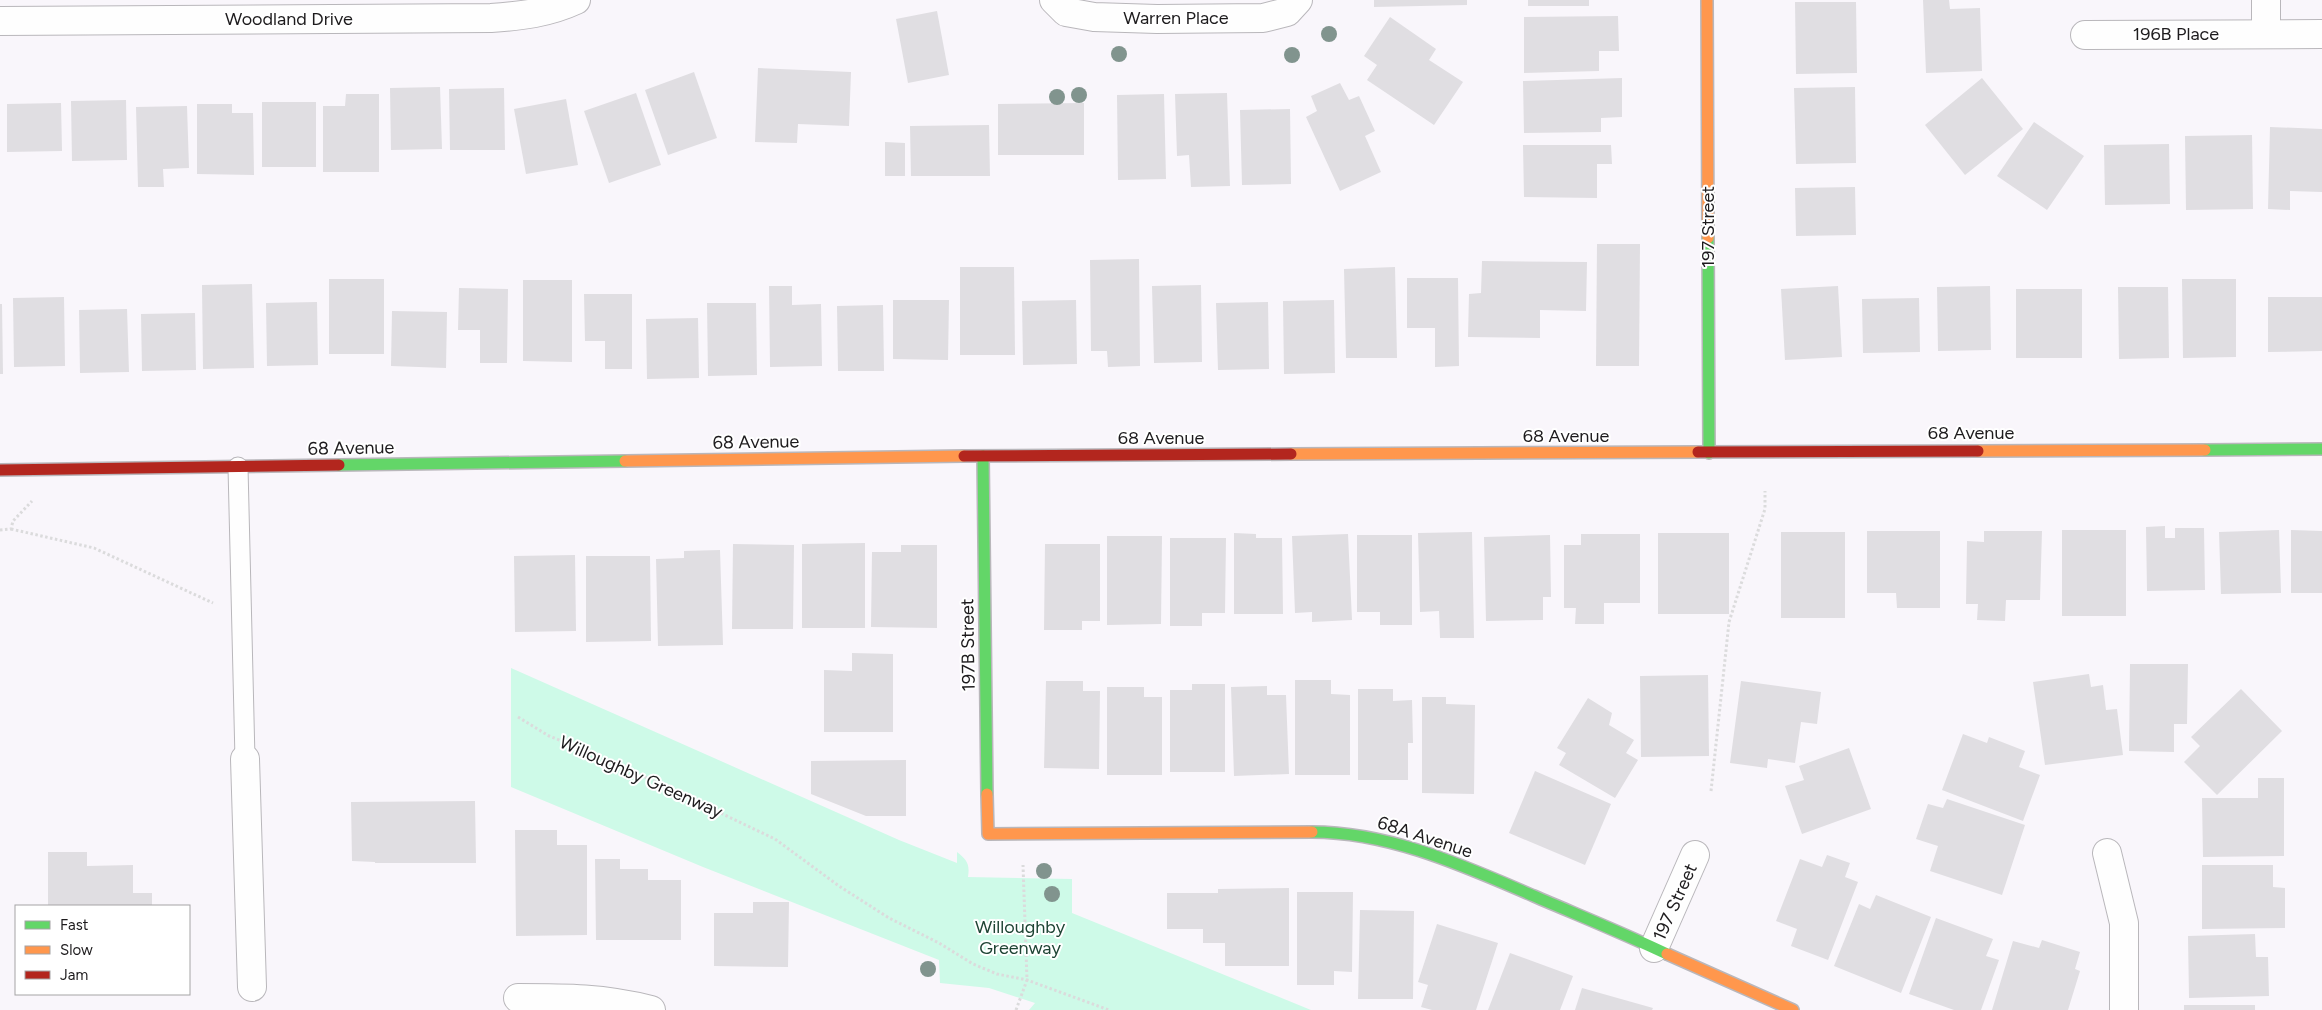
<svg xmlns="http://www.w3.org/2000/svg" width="2322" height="1010" font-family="Figtree,sans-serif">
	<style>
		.green { fill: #cefae8 }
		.building { fill: #e0dee2 }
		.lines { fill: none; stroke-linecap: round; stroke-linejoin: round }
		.lane-casing { stroke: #b9b7bb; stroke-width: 21 }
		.street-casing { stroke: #b9b7bb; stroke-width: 30 }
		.fast-casing { stroke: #b9b7bb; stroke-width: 14 }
		.slow-casing { stroke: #b9b7bb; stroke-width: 14 }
		.jam-casing { stroke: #b9b7bb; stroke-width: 14 }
		.path { stroke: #dbdbdc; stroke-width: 3; stroke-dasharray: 2.5 2.5; stroke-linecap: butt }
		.lane { stroke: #fefefe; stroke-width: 19 }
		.street { stroke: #fefefe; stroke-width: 28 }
		.fast { stroke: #63d668; stroke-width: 11 }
		.slow { stroke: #ff974d; stroke-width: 11 }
		.jam { stroke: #b3261e; stroke-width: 11 }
		.tree { fill: #81948e }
		.labels { text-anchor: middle; stroke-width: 4; stroke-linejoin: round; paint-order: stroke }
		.street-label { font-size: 18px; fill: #1d1b1d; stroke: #fff }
		.park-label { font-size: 18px; fill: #1e4434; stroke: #fff }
	</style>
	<rect width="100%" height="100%" fill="#f9f6fb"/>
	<path class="green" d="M511 668 899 840 957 863V852C967 860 970 864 968 877L1072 879V913L1311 1010H1029L1035 1003 989 988 940 983 939 960 703 867 511 787Z"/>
	<g class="building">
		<path d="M1374 0H1467V5L1374 7Z"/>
		<rect x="1528" y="0" width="61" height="6"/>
		<path d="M1923 0H1949L1950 9 1980 8 1982 71 1926 73Z"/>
		<path d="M1795 2H1856L1857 73 1796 74Z"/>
		<path d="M937 11 949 75 908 83 896 19Z"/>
		<path d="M1618 16 1619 51H1599V71L1524 73V17Z"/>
		<path d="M1390 17 1436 49 1429 60 1463 82 1434 125 1367 80 1377 65 1364 56Z"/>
		<path d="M758 68 851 72 849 126 798 124 797 143 755 142Z"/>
		<path d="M694 72 717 138 668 155 645 90Z"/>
		<path d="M1622 78V117L1601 118V132L1524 133 1523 81Z"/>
		<path d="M1982 78 2023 129 1965 175 1925 125Z"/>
		<path d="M1340 83 1349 100 1359 96 1375 131 1365 136 1381 172 1340 191 1306 117 1317 111 1311 96Z"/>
		<path d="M440 87 442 149 391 150 390 88Z"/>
		<path d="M1855 87 1856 163 1796 164 1794 88Z"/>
		<path d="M504 88 505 150H450L449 89Z"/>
		<path d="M636 93 661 165 609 183 584 111Z"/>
		<path d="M1227 93 1230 186 1191 187 1189 155 1177 156 1175 94Z"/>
		<path d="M346 94H379V172H323V106H345Z"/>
		<path d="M1164 94 1166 179 1118 180 1117 95Z"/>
		<path d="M566 99 578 165 526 174 514 109Z"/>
		<path d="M126 100 127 160 72 161 71 101Z"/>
		<rect x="262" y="102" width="54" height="65"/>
		<path d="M61 103 62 151 7 152V104Z"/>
		<path d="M1084 103V155H998V104Z"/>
		<path d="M197 104H232V113H253L254 175 197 174Z"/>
		<path d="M187 106 189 168 163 169 164 187H138L136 107Z"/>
		<path d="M1290 109 1291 184 1242 185 1240 110Z"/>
		<path d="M2034 122 2084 156 2047 210 1997 176Z"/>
		<path d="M989 125 990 176H911L910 126Z"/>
		<path d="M2270 127 2322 129V192L2290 191V210L2268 209Z"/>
		<path d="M2252 135 2253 209 2186 210 2185 136Z"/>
		<path d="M885 142 905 143V176H885Z"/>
		<path d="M2169 144 2170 204 2105 205 2104 145Z"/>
		<path d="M1523 145H1611L1612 164H1597V198L1524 197Z"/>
		<path d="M1855 187 1856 235 1796 236 1795 188Z"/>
		<path d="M1597 244H1640L1639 366H1596Z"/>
		<path d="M1139 259 1140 366 1108 367 1107 351H1091L1090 260Z"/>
		<path d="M1482 261 1587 262 1586 311 1540 310V338L1468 337 1469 294 1481 293Z"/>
		<path d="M960 267H1014L1015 355H960Z"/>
		<path d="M1395 267 1397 358H1346L1344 269Z"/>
		<path d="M1407 278H1458L1459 366 1435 367V328H1407Z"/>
		<rect x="329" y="279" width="55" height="75"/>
		<path d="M2182 279H2236V357L2183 358Z"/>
		<path d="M523 280H572V362L523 361Z"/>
		<path d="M252 284 254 368 203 369 202 285Z"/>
		<path d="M1201 285 1202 362 1154 363 1152 286Z"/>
		<path d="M769 286H792V305L821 304 822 366 770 367Z"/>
		<path d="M1838 286 1842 357 1785 360 1781 289Z"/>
		<path d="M1990 286 1991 350 1938 351 1937 287Z"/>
		<path d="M2118 287H2168L2169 358 2119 359Z"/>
		<path d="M459 288 508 289 507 363H480V330H458Z"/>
		<rect x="2016" y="289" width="66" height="69"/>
		<path d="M584 294H632V369H605V341H585Z"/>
		<path d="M64 297 65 366 14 367 13 298Z"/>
		<path d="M2268 297H2322V351L2268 352Z"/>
		<path d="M1919 298 1920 352 1863 353 1862 299Z"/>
		<path d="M893 300H949L948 360 893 359Z"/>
		<path d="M1076 300 1077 364 1023 365 1022 301Z"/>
		<path d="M1334 300 1335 373 1284 374 1283 301Z"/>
		<path d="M317 302 318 365 267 366 266 303Z"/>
		<path d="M1268 302 1269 369 1218 370 1216 303Z"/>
		<path d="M707 303H756L757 375 708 376Z"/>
		<path d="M0 304H2L3 374H0Z"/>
		<path d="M883 305 884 371H838L837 306Z"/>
		<path d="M127 309 129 372 80 373 79 310Z"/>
		<path d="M392 311 447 312 446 368 391 366Z"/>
		<path d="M195 313 196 370 142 371 141 314Z"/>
		<path d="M698 318 699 378 647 379 646 319Z"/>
		<path d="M2165 526V538H2175V528H2204L2205 590 2147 591 2146 527Z"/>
		<rect x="2062" y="530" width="64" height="86"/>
		<path d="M2279 530 2281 593 2221 594 2219 532Z"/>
		<path d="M2291 530 2322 531V593H2291Z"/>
		<path d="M1867 531H1940V608H1897L1896 593H1867Z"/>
		<path d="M1984 531H2042L2040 600H2006L2005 621 1977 620 1978 604H1966L1967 541 1984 542Z"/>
		<path d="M1472 532 1474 638H1440L1439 611 1420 612 1418 533Z"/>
		<rect x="1781" y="532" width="64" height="86"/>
		<path d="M1234 533 1256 534V538H1282L1283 614H1234Z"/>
		<rect x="1658" y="533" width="71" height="81"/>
		<path d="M1348 534 1352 620 1312 622V612L1295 613 1292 536Z"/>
		<path d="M1581 534H1640V603H1604V624H1575L1576 608H1564V545H1581Z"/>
		<path d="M1357 535H1412V625H1380V612H1357Z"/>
		<path d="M1550 535 1551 597H1543V620L1486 621 1484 537Z"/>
		<path d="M1107 536H1162L1161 624 1107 625Z"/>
		<path d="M1170 538H1226L1225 613H1202V626H1170Z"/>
		<path d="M865 543V628H802V544Z"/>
		<path d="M733 544 794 545 793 629H732Z"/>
		<path d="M1045 544H1100V621H1082V630H1044Z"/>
		<path d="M901 545H937V628L871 627 872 552H901Z"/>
		<path d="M720 550 723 645 658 646 656 559 684 558V551Z"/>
		<path d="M575 555 576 631 515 632 514 556Z"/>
		<path d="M586 556H650L651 641 586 642Z"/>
		<path d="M852 653 893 654V732H824V670L852 671Z"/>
		<path d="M2130 664H2188L2187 724H2174V752L2129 751Z"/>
		<path d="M2089 674 2091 687 2103 685 2106 710 2117 709 2123 755 2045 765 2033 682Z"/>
		<path d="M1708 675 1709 756 1641 757 1640 676Z"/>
		<path d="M1295 680H1331V694L1350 695V775H1295Z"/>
		<path d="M1046 681H1083V691H1100L1099 769 1044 768Z"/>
		<path d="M1741 681 1821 692 1817 724 1801 722 1795 763 1768 759 1767 768 1730 763Z"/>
		<path d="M1192 684H1225V772H1170V690H1192Z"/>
		<path d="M1267 686V695H1286L1289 774 1234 776 1231 687Z"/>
		<path d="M1107 687H1144V697H1162V775H1107Z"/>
		<path d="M1358 689H1393V701L1412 700 1413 743H1408V780H1358Z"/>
		<path d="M2241 689 2282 731 2217 795 2184 762 2200 746 2191 737Z"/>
		<path d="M1422 697H1446V704L1475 705 1474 794 1422 793Z"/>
		<path d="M1588 698 1612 713 1609 725 1634 740 1626 753 1638 760 1615 798 1559 765 1566 753 1557 748Z"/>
		<path d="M1963 734 1987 743 1989 737 2025 751 2019 767 2040 775 2023 821 1942 790Z"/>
		<path d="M1849 748 1871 809 1802 834 1785 786 1804 780 1799 766Z"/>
		<path d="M906 760V816H866L811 794V761Z"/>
		<path d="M1535 771 1611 804 1585 865 1509 833Z"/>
		<path d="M2258 778H2284V856L2203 857 2202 798H2258Z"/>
		<path d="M1947 799 2025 825 2002 895 1930 871 1938 846 1916 839 1928 804 1943 808Z"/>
		<path d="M475 801 476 863H375V862L352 861 351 802Z"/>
		<path d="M515 830H557V845H587V935L516 936Z"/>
		<path d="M48 852H87V866L133 865V893H152V906H48Z"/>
		<path d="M1827 855 1850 863 1845 877 1858 882 1828 960 1791 946 1797 929 1776 921 1800 859 1822 867Z"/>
		<path d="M595 859H620V869H648V880H681V940H596Z"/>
		<path d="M2202 865H2273V887L2285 888V928L2202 929Z"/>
		<path d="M1289 888V966H1225V943H1203V929H1167V893H1218V889Z"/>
		<path d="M1297 892H1353L1352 972 1334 971V985H1297Z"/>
		<path d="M1876 895 1931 917 1901 993 1834 966 1859 904 1870 909Z"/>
		<path d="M753 902H789L788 967 714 966V913H753Z"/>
		<path d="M1360 910 1414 911 1413 999H1358Z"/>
		<path d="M1936 918 1993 939 1986 956 1999 960 1981 1010H1954L1909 994Z"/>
		<path d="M1437 924 1498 943 1476 1010H1432L1421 1007 1428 985 1418 982Z"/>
		<path d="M2255 934 2256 957H2268L2269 996 2189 998 2188 936Z"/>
		<path d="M2042 940 2080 952 2075 969 2080 971 2068 1010H1992L2013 941 2039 948Z"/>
		<path d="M1510 953 1573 976 1560 1010H1488Z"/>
		<path d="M1582 988 1653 1008 1652 1010H1575Z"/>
		<rect x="2184" y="1005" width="71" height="5"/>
	</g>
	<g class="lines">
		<g class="lane-casing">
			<path id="lane" d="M238 467 245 759"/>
		</g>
		<g class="street-casing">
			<g id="street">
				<path d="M1054 0 1066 12 1094 17 1157 19 1263 18 1287 12 1298 0"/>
				<path d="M0 21 491 18C521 16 548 13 576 0"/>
				<path d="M2266 34V0"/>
				<path d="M2085 35 2322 34"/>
				<path d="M245 759 252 987"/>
				<path d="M2107 853 2124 923V1010"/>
				<path d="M1654 948 1695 855"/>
				<path d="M518 998C567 998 603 998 651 1010"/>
			</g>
		</g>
		<g class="fast-casing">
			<g id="fast">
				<path d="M1708 238 1709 453"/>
				<path d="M2205 450 2322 449"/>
				<path d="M983 456 987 794"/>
				<path d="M339 465 625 461"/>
				<path d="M1312 832C1390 832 1464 866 1534 896 1578 915 1623 933 1667 954"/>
			</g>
		</g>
		<g class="slow-casing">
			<g id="slow">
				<path d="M1707 0 1708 238"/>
				<path d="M1978 451 2205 450"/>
				<path d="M1291 454 1698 452"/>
				<path d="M625 461 964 456"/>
				<path d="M987 794 988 834 1312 832"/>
				<path d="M1667 954 1793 1010"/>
			</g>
		</g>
		<g class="jam-casing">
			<g id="jam">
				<path d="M1698 452 1978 451"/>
				<path d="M964 456 1291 454"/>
				<path d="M0 470 339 465"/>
			</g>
		</g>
		<g class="path">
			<path d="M11 529 94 548 213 603"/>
			<path d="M0 530 11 529 13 521 32 501"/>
			<path d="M518 717 549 736 603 757 775 839 839 886 889 918 939 943 973 964 997 974 1027 980 1109 1010"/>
			<path d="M1711 791 1729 622 1765 509V491"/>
			<path d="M1016 1010 1027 980 1023 865"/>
		</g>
		<use href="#lane" class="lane"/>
		<use href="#street" class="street"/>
		<use href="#fast" class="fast"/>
		<use href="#slow" class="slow"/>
		<use href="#jam" class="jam"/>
	</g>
	<g class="tree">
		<circle cx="1329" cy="34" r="8"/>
		<circle cx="1119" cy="54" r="8"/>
		<circle cx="1292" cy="55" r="8"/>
		<circle cx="1079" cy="95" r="8"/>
		<circle cx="1057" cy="97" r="8"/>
		<circle cx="1044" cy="871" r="8"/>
		<circle cx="1052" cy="894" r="8"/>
		<circle cx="928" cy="969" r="8"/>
	</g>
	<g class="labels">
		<g class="street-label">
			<text x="1176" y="24">Warren Place</text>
			<text x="289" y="25">Woodland Drive</text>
			<text x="2176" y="40">196B Place</text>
			<text transform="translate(1708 227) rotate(-90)" y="6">197 Street</text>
			<text x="1971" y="439">68 Avenue</text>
			<text x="1566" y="442">68 Avenue</text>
			<text x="1161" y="444">68 Avenue</text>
			<text transform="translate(756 442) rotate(-1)" y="6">68 Avenue</text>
			<text transform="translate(351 448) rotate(-1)" y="6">68 Avenue</text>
			<text transform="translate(968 645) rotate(-91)" y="6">197B Street</text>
			<text transform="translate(641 777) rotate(24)" y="6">Willoughby Greenway</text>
			<text transform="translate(1425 837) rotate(18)" y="6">68A Avenue</text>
			<text transform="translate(1675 902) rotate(-66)" y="6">197 Street</text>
		</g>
		<g class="park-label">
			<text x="1020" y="933">Willoughby<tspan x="1020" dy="21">Greenway</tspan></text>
		</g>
	</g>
	<rect x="15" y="905" width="175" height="90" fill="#ffffff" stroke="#a5a4a5"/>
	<rect x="25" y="921" width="25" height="8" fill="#63d668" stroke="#a5a4a5"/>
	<text x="60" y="930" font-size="15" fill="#1d1b1d">Fast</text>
	<rect x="25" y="946" width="25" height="8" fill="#ff974d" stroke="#a5a4a5"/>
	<text x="60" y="955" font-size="15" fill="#1d1b1d">Slow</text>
	<rect x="25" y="971" width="25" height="8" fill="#b3261e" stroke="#a5a4a5"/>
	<text x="60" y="980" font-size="15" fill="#1d1b1d">Jam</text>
</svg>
